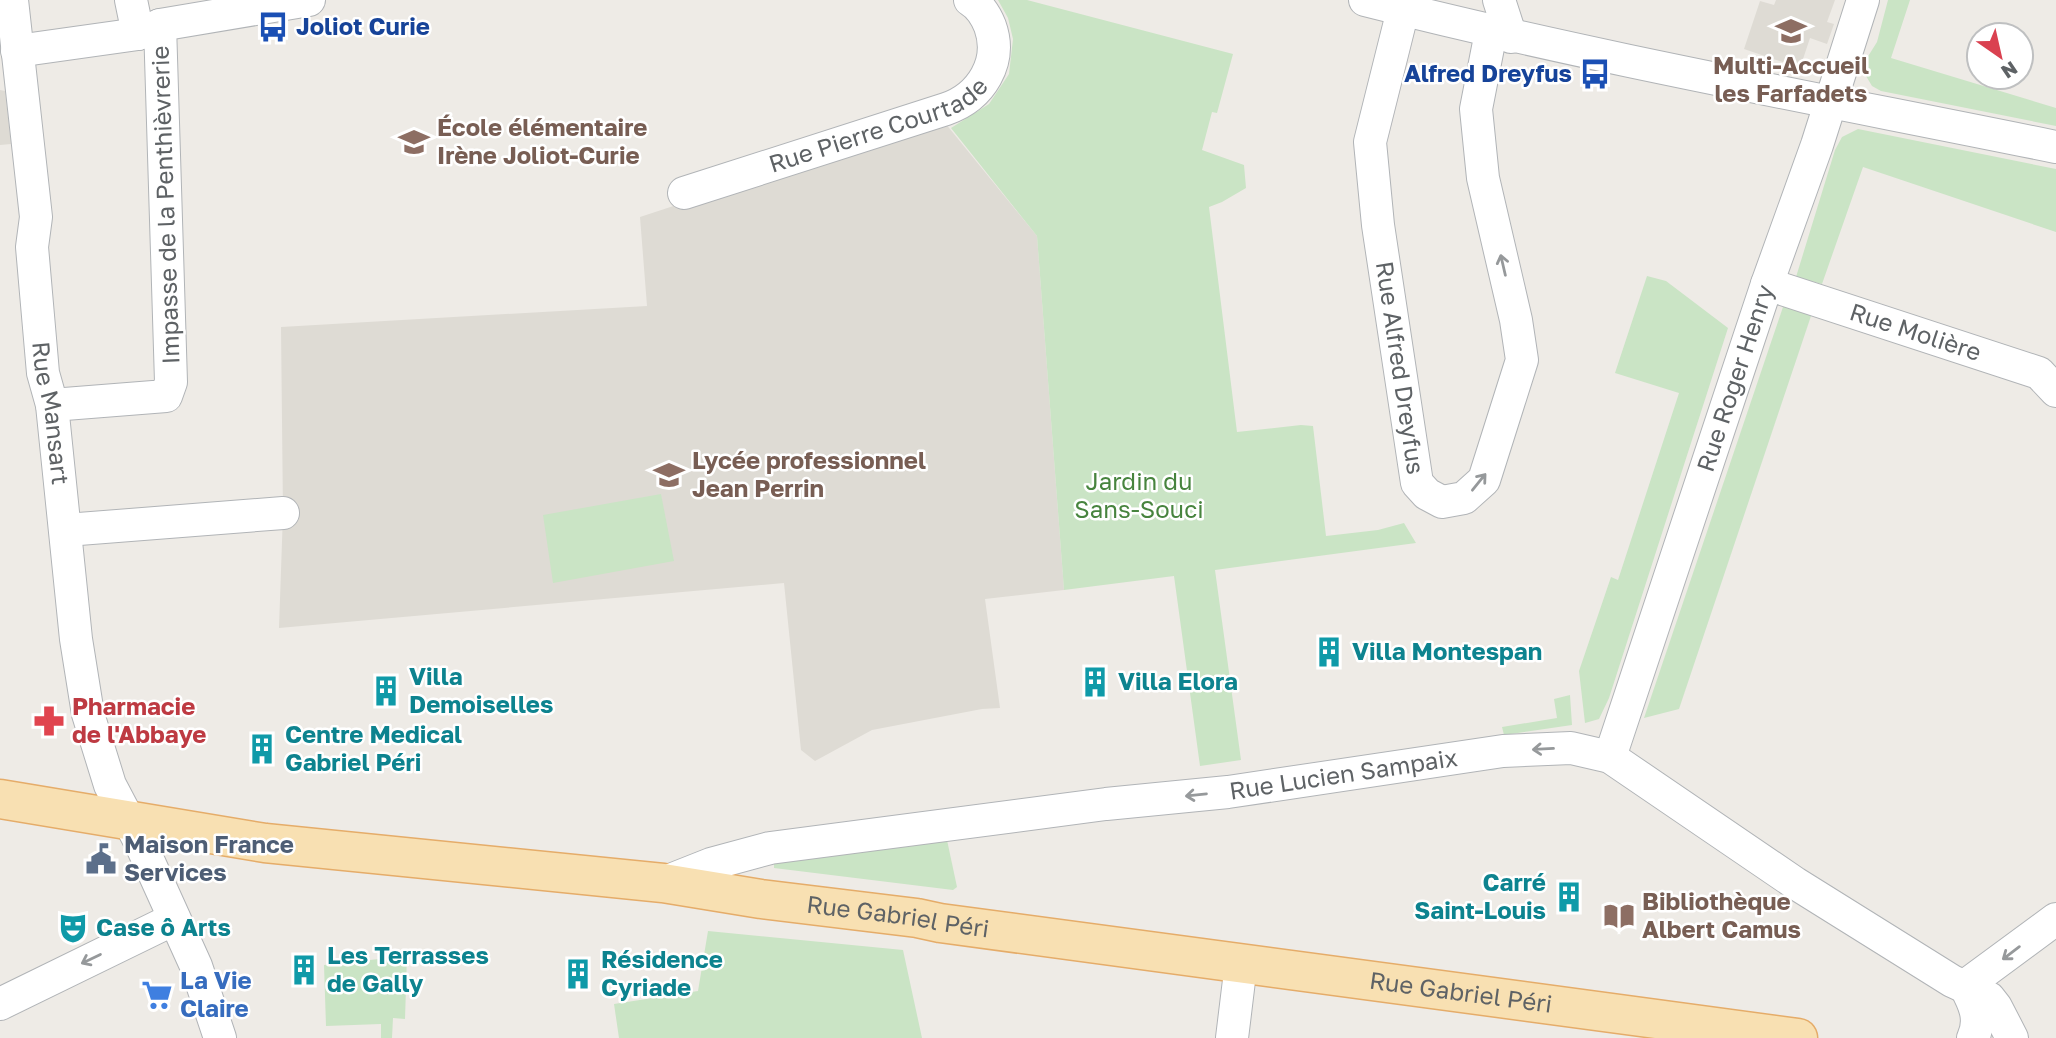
<svg xmlns="http://www.w3.org/2000/svg" width="2056" height="1038" font-family="'Golos Text',sans-serif">
	<style>
		.education { fill: #dedbd4 }
		.green { fill: #cae4c5 }
		.lines { fill: none; stroke-linecap: round; stroke-linejoin: round }
		.minor-casing { stroke: #b1b4b7; stroke-width: 34 }
		.major-casing { stroke: #e5ac69; stroke-width: 41 }
		.minor { stroke: #fff; stroke-width: 32 }
		.major { stroke: #f8e0b2; stroke-width: 38 }
		.oneway { stroke: #96999b }
		.labels { text-anchor: middle; stroke-width: 5; stroke-linejoin: round; paint-order: stroke }
		.transit-label { font-size: 24px; font-weight: bold; fill: #164399; stroke: #fff; text-anchor: start }
		.education-label { font-size: 24px; font-weight: bold; fill: #785e54; stroke: #fff; text-anchor: start }
		.street-label { font-size: 24px; fill: #5e6265; stroke: #fff }
		.park-label { font-size: 24px; fill: #47843e; stroke: #fff }
		.culture-label { font-size: 24px; font-weight: bold; fill: #0d838f; stroke: #fff; text-anchor: start }
		.health-label { font-size: 24px; font-weight: bold; fill: #be3a42; stroke: #fff; text-anchor: start }
		.service-label { font-size: 24px; font-weight: bold; fill: #4e5e75; stroke: #fff; text-anchor: start }
		.shop-label { font-size: 24px; font-weight: bold; fill: #366cbe; stroke: #fff; text-anchor: start }
	</style>
	<rect width="100%" height="100%" fill="#eeebe6"/>
	<g class="education">
		<path d="M1776 0H1835L1827 22 1834 24 1827 44 1810 38 1800 68 1744 49 1760 1 1774 5Z"/>
		<path d="M0 90 5 91 11 144 0 145Z"/>
		<path d="M941 118 1037 236 1064 590 985 599 1000 708 982 709 872 730 815 761 801 750 784 583 279 628 283 513 281 327 647 306 640 217Z"/>
	</g>
	<g class="green">
		<path d="M998 0H1027L1233 54 1217 113 1212 112 1202 150 1244 165 1246 188 1222 202 1209 207 1237 432 1301 425 1313 426 1326 536 1378 530 1404 523 1416 543 1215 570 1241 760 1200 766 1174 576 1064 590 1037 236 951 128 989 104 1009 74 1013 39 1008 18Z"/>
		<path d="M1888 0H1910L1891 58 2056 108V126L1881 91 1872 86 1863 71 1867 58 1877 42Z"/>
		<path d="M1858 129 2056 169V232L1863 167 1822 284 1796 277 1835 150 1842 137Z"/>
		<path d="M1647 276 1666 281 1728 328 1609 698 1599 719 1585 723 1579 671 1611 577 1618 580 1679 393 1615 373Z"/>
		<path d="M1784 304 1813 310 1679 709 1644 718Z"/>
		<path d="M661 494 674 561 553 583 543 515Z"/>
		<path d="M1570 695 1572 725 1504 735 1502 727 1557 718 1554 699Z"/>
		<path d="M947 840 957 887 953 890 774 868V863Z"/>
		<path d="M708 931 903 950 922 1038H619L614 1004 698 991Z"/>
		<path d="M407 956 405 1019 393 1018 392 1038H381V1024L326 1026 324 965Z"/>
	</g>
	<g class="lines">
		<g class="minor-casing">
			<g id="minor">
				<path id="s1" d="M12 0 36 217 32 247 43 373 52 405 76 639 88 714 110 785 139 840 196 966 220 1038"/>
				<path d="M131 0 138 34"/>
				<path d="M1365 0C1593 58 1825 100 2056 147"/>
				<path d="M1499 0 1511 37"/>
				<path id="s2" d="M1403 10 1370 142 1378 225 1417 483 1427 494 1442 502 1464 498 1484 480 1522 360 1516 320 1483 178 1476 109 1491 32"/>
				<path d="M17 51 138 34 160 25 309 0"/>
				<path id="s3" d="M684 193 946 109C981 97 1003 62 990 26 986 16 980 6 970 0"/>
				<path id="s4" d="M1767 284 2039 373 2056 391"/>
				<path d="M52 405 166 396 171 382 160 25"/>
				<path d="M66 530 283 513"/>
				<path id="s5" d="M1610 757 1767 284 1817 145 1863 0"/>
				<path id="s6" d="M663 883 711 864 770 848 1106 804 1228 792 1503 751 1571 748 1610 757 1795 883 1952 981 1989 998 1996 1007 2012 1038"/>
				<path d="M1965 986 2056 919"/>
				<path d="M1965 986C1974 1003 1982 1019 1973 1038"/>
				<path d="M0 1004 174 919"/>
				<path d="M1232 1038 1241 964"/>
			</g>
		</g>
		<g class="major-casing">
			<g id="major">
				<path id="s7" d="M0 799 265 843 663 883 761 899 917 918 940 923 1798 1038"/>
			</g>
		</g>
		<use href="#minor" class="minor"/>
		<use href="#major" class="major"/>
	</g>
	<defs><path id="oneway-shaft" d="M-6 0H5M1.5-3L5.5 0L1.5 3" fill="none" stroke-width="1.6" stroke-linecap="round" stroke-linejoin="round" transform="scale(1.75)"/></defs>
	<g class="oneway">
		<use href="#oneway-shaft" transform="translate(1503 265) rotate(-103)"/>
		<use href="#oneway-shaft" transform="translate(1479 482) rotate(-51)"/>
		<use href="#oneway-shaft" transform="translate(1543 749) rotate(177)"/>
		<use href="#oneway-shaft" transform="translate(1196 795) rotate(174)"/>
		<use href="#oneway-shaft" transform="translate(2011 953) rotate(143)"/>
		<use href="#oneway-shaft" transform="translate(91 959) rotate(154)"/>
	</g>
	<defs>
		<g id="bus-bare" transform="scale(2.415)"><path d="M-5-6H5V4H4V6H2V4H-2V6H-4V4H-5ZM-3.5-4V0h7V-4ZM-3.5 1.2v1.5H-2V1.2ZM2 1.2v1.5H3.5V1.2Z" fill="#1a4fb4" stroke="#fff" stroke-width="2.5" paint-order="stroke"/></g>
		<g id="school-bare" transform="scale(2.415)"><path d="M0-5L7-2L0 1L-7-2ZM-4 1L0 2.5L4 1V4Q0 6-4 4Z" fill="#8d6e63" stroke="#fff" stroke-width="2.5" paint-order="stroke"/></g>
		<g id="building-bare" transform="scale(2.415)"><path d="M-4-6H4V6H1V3H-1V6H-4ZM-2.5-4.3h1.7v1.8h-1.7ZM.8-4.3h1.7v1.8H.8ZM-2.5-1h1.7V.8h-1.7ZM.8-1h1.7V.8H.8Z" fill="#0f9aa8" stroke="#fff" stroke-width="2.5" paint-order="stroke"/></g>
		<g id="pharmacy-bare" transform="scale(2.415)"><path d="M-2-6h4v4h4v4h-4v4h-4v-4h-4v-4h4Z" fill="#e0444e" stroke="#fff" stroke-width="2.5" paint-order="stroke"/></g>
		<g id="civic-bare" transform="scale(2.415)"><path d="M-.6-6.5H3V-4.5H.6V-3L4-1V1h2V6H-6V1h2V-1L-.6-3ZM-1.2 2.5V6h2.4V2.5Z" fill="#5c6f8a" stroke="#fff" stroke-width="2.5" paint-order="stroke"/></g>
		<g id="library-bare" transform="scale(2.415)"><path d="M-6-4Q-3-5.5-.7-3.5V5Q-3 3-6 4ZM6-4Q3-5.5 .7-3.5V5Q3 3 6 4Z" fill="#8d6e63" stroke="#fff" stroke-width="2.5" paint-order="stroke"/></g>
		<g id="theatre-bare" transform="scale(2.415)"><path d="M-5-5.5Q0-4 5-5.5V0Q5 5 0 6Q-5 5-5 0ZM-3.3-2.5H-1v1.5H-3.3ZM1-2.5H3.3v1.5H1ZM-2.8 1Q0 5.5 2.8 1Z" fill="#0f9aa8" stroke="#fff" stroke-width="2.5" paint-order="stroke"/></g>
		<g id="supermarket-bare" transform="scale(2.415)"><path d="M-6-5.5h2.5l.6 2H6L4.5 2H-2.5L-4.4-4H-6ZM-1.5 3.2a1.3 1.3 0 1 0 .1 0ZM3 3.2a1.3 1.3 0 1 0 .1 0Z" fill="#3f7fe0" stroke="#fff" stroke-width="2.5" paint-order="stroke"/></g>
	</defs>
	<g fill-rule="evenodd">
		<use href="#bus-bare" x="273" y="27"/>
		<use href="#school-bare" x="1791" y="31"/>
		<use href="#bus-bare" x="1595" y="74"/>
		<use href="#school-bare" x="414" y="142"/>
		<use href="#school-bare" x="669" y="475"/>
		<use href="#building-bare" x="1329" y="652"/>
		<use href="#building-bare" x="1095" y="682"/>
		<use href="#building-bare" x="386" y="691"/>
		<use href="#pharmacy-bare" x="49" y="721"/>
		<use href="#building-bare" x="262" y="749"/>
		<use href="#civic-bare" x="101" y="859"/>
		<use href="#building-bare" x="1569" y="897"/>
		<use href="#library-bare" x="1619" y="916"/>
		<use href="#theatre-bare" x="73" y="928"/>
		<use href="#building-bare" x="304" y="970"/>
		<use href="#building-bare" x="578" y="974"/>
		<use href="#supermarket-bare" x="157" y="995"/>
	</g>
	<g class="labels">
		<g class="transit-label">
			<text x="296" y="35">Joliot Curie</text>
			<text x="1572" y="82" text-anchor="end">Alfred Dreyfus</text>
		</g>
		<g class="education-label">
			<text x="1791" y="74" text-anchor="middle">Multi-Accueil<tspan x="1791" dy="28">les Farfadets</tspan></text>
			<text x="437" y="136">École élémentaire<tspan x="437" dy="28">Irène Joliot-Curie</tspan></text>
			<text x="692" y="469">Lycée professionnel<tspan x="692" dy="28">Jean Perrin</tspan></text>
			<text x="1642" y="910">Bibliothèque<tspan x="1642" dy="28">Albert Camus</tspan></text>
		</g>
		<g class="street-label">
			<text dy="8" stroke="none"><textPath href="#s3" startOffset="206">Rue Pierre Courtade</textPath></text>
			<text transform="translate(166 205) rotate(-92)" y="8">Impasse de la Penthièvrerie</text>
			<text dy="8" stroke="none"><textPath href="#s4" startOffset="156">Rue Molière</textPath></text>
			<text dy="8" stroke="none"><textPath href="#s2" startOffset="364">Rue Alfred Dreyfus</textPath></text>
			<text dy="8" stroke="none"><textPath href="#s5" startOffset="399">Rue Roger Henry</textPath></text>
			<text dy="8" stroke="none"><textPath href="#s1" startOffset="416">Rue Mansart</textPath></text>
			<text dy="8" stroke="none"><textPath href="#s6" startOffset="691">Rue Lucien Sampaix</textPath></text>
			<text dy="8" stroke="none"><textPath href="#s7" startOffset="906">Rue Gabriel Péri</textPath></text>
			<text dy="8" stroke="none"><textPath href="#s7" startOffset="1474">Rue Gabriel Péri</textPath></text>
		</g>
		<g class="park-label">
			<text x="1139" y="490">Jardin du<tspan x="1139" dy="28">Sans-Souci</tspan></text>
		</g>
		<g class="culture-label">
			<text x="1352" y="660">Villa Montespan</text>
			<text x="409" y="685">Villa<tspan x="409" dy="28">Demoiselles</tspan></text>
			<text x="1118" y="690">Villa Elora</text>
			<text x="285" y="743">Centre Medical<tspan x="285" dy="28">Gabriel Péri</tspan></text>
			<text x="1546" y="891" text-anchor="end">Carré<tspan x="1546" dy="28">Saint-Louis</tspan></text>
			<text x="96" y="936">Case ô Arts</text>
			<text x="327" y="964">Les Terrasses<tspan x="327" dy="28">de Gally</tspan></text>
			<text x="601" y="968">Résidence<tspan x="601" dy="28">Cyriade</tspan></text>
		</g>
		<g class="health-label">
			<text x="72" y="715">Pharmacie<tspan x="72" dy="28">de l'Abbaye</tspan></text>
		</g>
		<g class="service-label">
			<text x="124" y="853">Maison France<tspan x="124" dy="28">Services</tspan></text>
		</g>
		<g class="shop-label">
			<text x="180" y="989">La Vie<tspan x="180" dy="28">Claire</tspan></text>
		</g>
	</g>
	<g transform="translate(2000 56) rotate(146)"><circle r="33" fill="#ffffff" stroke="#bfc0c1" stroke-width="2"/>
	<path d="M0-5L12 26L0 18L-12 26Z" fill="#da4150"/>
	<text y="-10" font-size="19" font-weight="bold" text-anchor="middle" fill="#5e6265">N</text>
	</g>
</svg>
